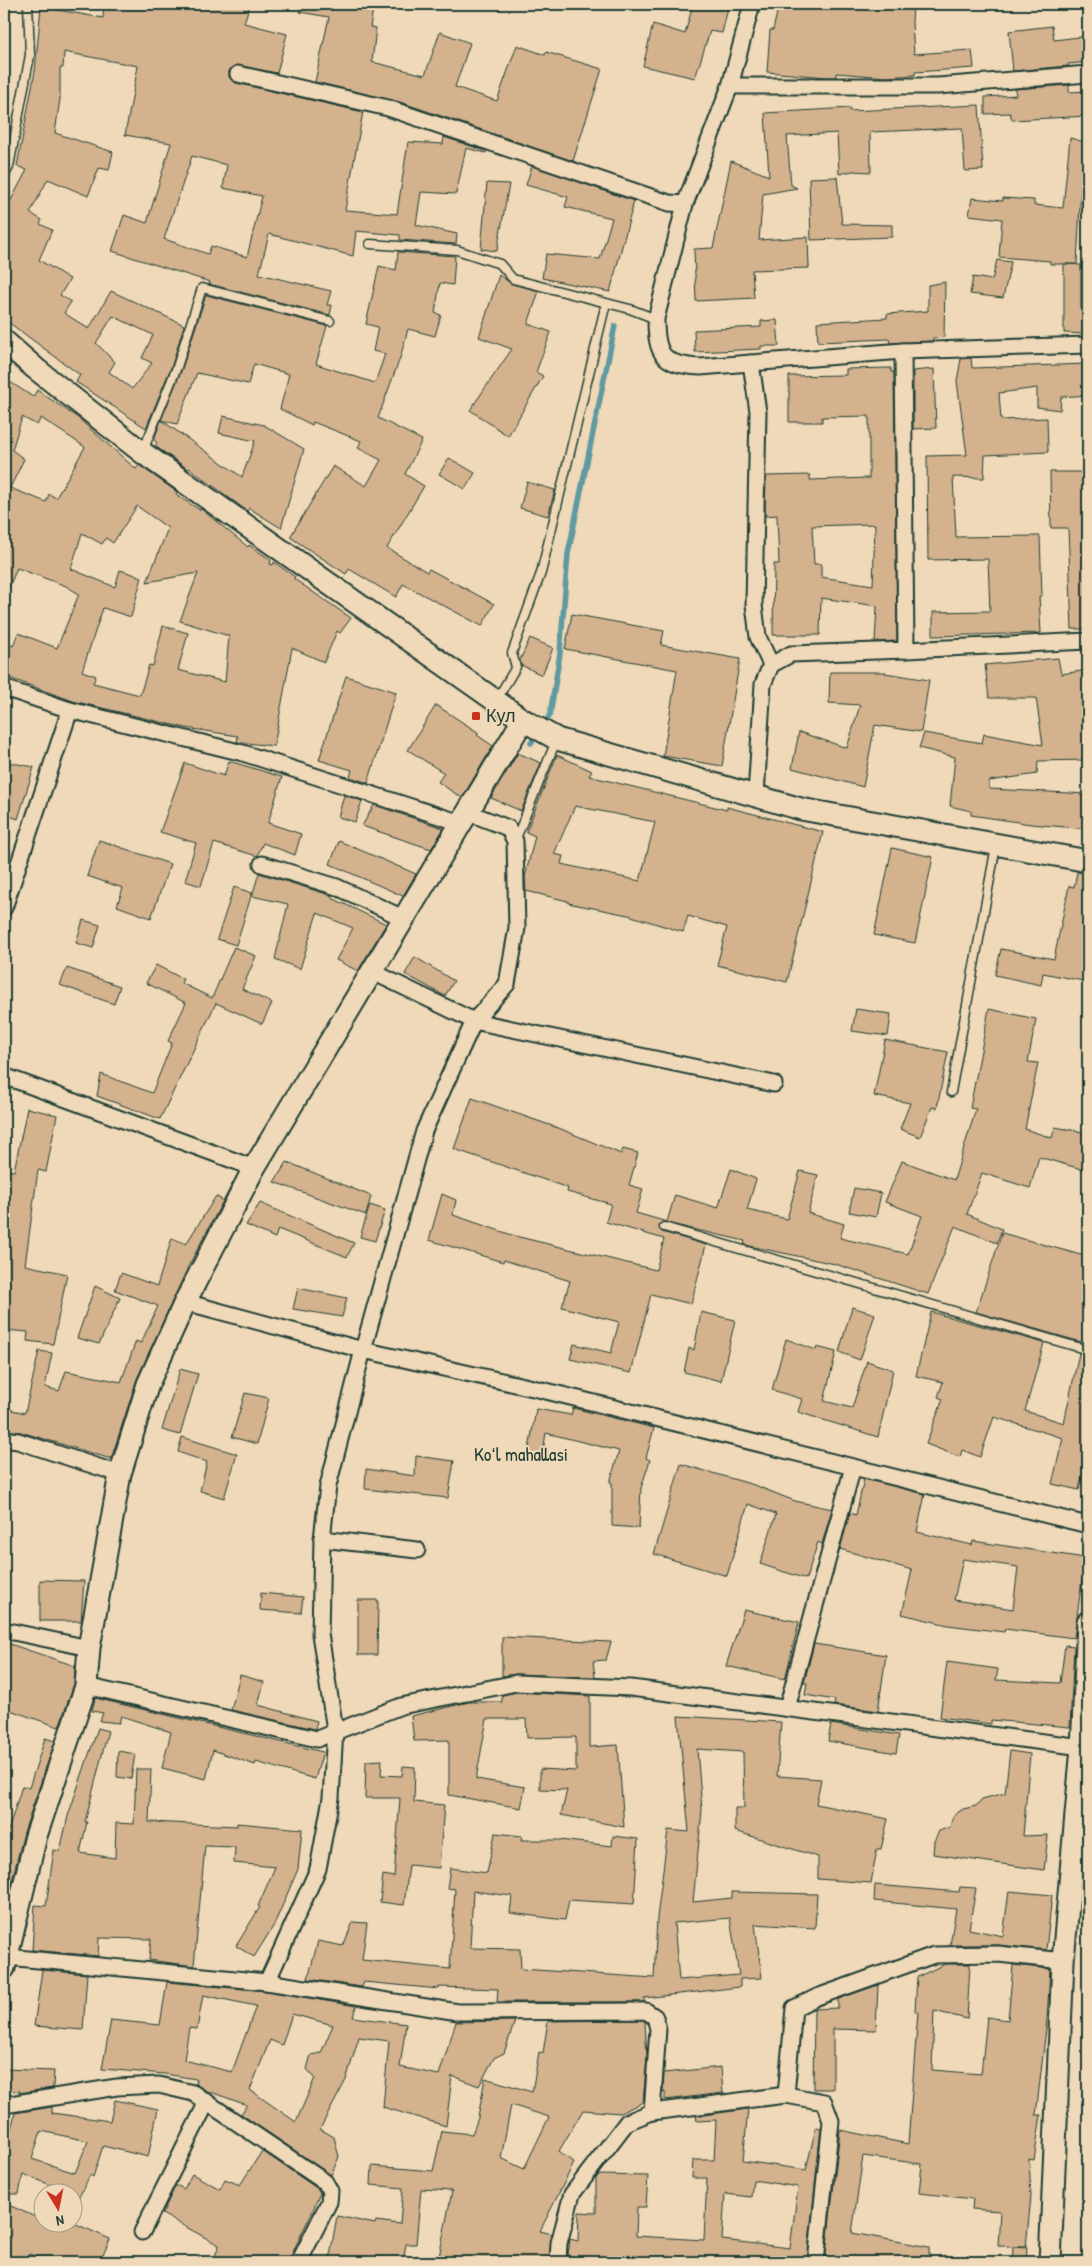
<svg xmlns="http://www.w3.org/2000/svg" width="1092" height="2266" font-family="'Patrick Hand',sans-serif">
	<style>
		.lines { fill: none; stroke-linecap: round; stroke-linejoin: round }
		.stream { stroke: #5f99a1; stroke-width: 5.5 }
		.building { fill: #d4b28e; stroke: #1f3d34; fill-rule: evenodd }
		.lane-casing { stroke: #1f3d34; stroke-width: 11 }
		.street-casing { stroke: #1f3d34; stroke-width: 19 }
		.secondary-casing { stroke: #1f3d34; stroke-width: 25 }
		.lane { stroke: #f0d9b8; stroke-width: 8 }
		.street { stroke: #f0d9b8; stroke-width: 15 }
		.secondary { stroke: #f0d9b8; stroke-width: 21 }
		.poi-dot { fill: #c8321e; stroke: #f0d9b8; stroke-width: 2 }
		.labels { text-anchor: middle; stroke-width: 4; stroke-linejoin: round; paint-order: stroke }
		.poi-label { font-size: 18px; fill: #1f3d34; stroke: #f0d9b8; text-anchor: start }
		.neighbourhood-label { font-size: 19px; fill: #1f3d34; stroke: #f0d9b8 }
	</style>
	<rect width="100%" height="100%" fill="#f0d9b8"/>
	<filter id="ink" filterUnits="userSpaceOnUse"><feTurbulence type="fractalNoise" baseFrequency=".02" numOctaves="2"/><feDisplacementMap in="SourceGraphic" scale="10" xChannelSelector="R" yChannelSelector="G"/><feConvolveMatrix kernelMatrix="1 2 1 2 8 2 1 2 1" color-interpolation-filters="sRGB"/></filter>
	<g filter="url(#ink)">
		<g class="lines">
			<g class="stream">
				<path d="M543 726 550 715 560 653 568 554 615 326"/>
				<path d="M531 743 538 733"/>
			</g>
		</g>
		<g class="building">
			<path d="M104 4H250L244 23 287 34 277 73 236 65 229 71V77L236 83 363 112 345 210 397 214 408 142 443 144 444 137 486 151V153L466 148 456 194 421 192 416 225 457 234 456 244 400 240V235L356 231 353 256 269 234 259 274 331 291 327 305H332L330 315 209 284 210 282 112 251 124 215 147 223 171 143 125 135 138 66 64 52 63 68H60V99L55 133 113 152 109 170 99 168 88 196 48 179 30 213 42 220 40 224 52 230 39 260 70 279 60 295 71 302 64 313 89 329 111 291 184 325 172 365 146 428 76 382 80 375 4 319V199L10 202 27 170 17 166 35 71 41 7 103 18ZM192 156 227 165 223 188 262 196 247 257 211 246 208 254 164 239ZM113 316 153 335 142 358 152 363 132 389 109 372 115 362 96 343Z"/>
			<path d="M301 4H374L370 27 376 28 372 62 425 75 440 32 470 43 455 87 497 101 517 45 545 55 546 52 602 69 573 161 400 102 315 82 329 17 300 12Z"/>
			<path d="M693 4H729L722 33 710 31 695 78 643 66 653 24 685 34Z"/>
			<path d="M779 4H913L912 23 914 54 972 50 974 68 915 72V75L887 77 836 73V77H827L767 72 770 30H773Z"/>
			<path d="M1052 26 1054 40 1088 36V62L1068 64V66L1013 71 1009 31Z"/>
			<path d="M1069 85V92L1088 91V116L1012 120 1010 113 985 114V97L1016 95 1015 89Z"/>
			<path d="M979 105 983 170 965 171 962 128 870 132 871 172 853 171 839 174 837 133 787 136 791 185 797 188 763 194 759 240 808 237 809 268 752 270 754 298 696 301 694 249 713 248 731 161 769 176 765 113 850 108V111Z"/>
			<path d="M1070 138 1088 143V187L1081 185 1077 264H1050V261L999 257 1002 219 969 215 972 198 1003 201V198L1034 200V205L1063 208Z"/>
			<path d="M532 166 634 201 610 292 542 278 546 254 600 259 612 218 565 207 568 197 526 185Z"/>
			<path d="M837 177 842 224 892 225V237L811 240 809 178Z"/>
			<path d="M487 183 509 184 497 251 481 249Z"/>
			<path d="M398 252 455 256 453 285 440 283 435 313 441 315 435 336 408 329 400 358 378 418 422 440 405 474 424 486 387 548 427 572 429 569 494 604 482 626 403 584 396 597 349 569 346 574 290 537 333 466 366 486 381 460 358 448 361 441 313 422 312 425 280 409 289 374 254 364 248 384 197 373 177 424 161 420 182 369 206 295 327 326 316 364 375 383 385 354 373 351 378 327 366 324 379 266 396 270Z"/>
			<path d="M997 260 1011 262 1003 298 970 294 973 277 992 280Z"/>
			<path d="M1064 264 1081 265V308H1088V334L1064 333Z"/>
			<path d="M499 275 512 284 539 291 528 324 551 332 536 372 543 376 508 436 470 410 512 349 479 337Z"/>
			<path d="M945 282 944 337 933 338V341L890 343 889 339 818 342 817 322 887 318V314L928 311V285Z"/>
			<path d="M777 320 779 346H761V349L695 352 694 330 761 327V321Z"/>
			<path d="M971 358 972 368 1088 364V395L1061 397 1060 410 1037 407V388L999 393 1001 420 1047 418 1048 452 985 455 984 478 953 477 956 537 1040 536 1042 596H1039L1041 633 933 636V612L990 611 988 559 928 560 927 456 967 455 957 381 961 359Z"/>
			<path d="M891 368V372H894L897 641 875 642 877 606 821 598 820 635H773L774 564H779L777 515 765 516 766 476 810 475V480L869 478V416L822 417V422H789V376L846 375V369ZM875 524 873 585 821 577V564H814L812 526Z"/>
			<path d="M934 369 936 428 913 429V371Z"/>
			<path d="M4 378 33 397 37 390 78 418 136 469 139 465 177 492 176 495 200 510 201 509 248 547 249 545 271 560 270 564 273 565 274 562 295 577 294 579 351 618 340 633 337 631 324 662 292 648 274 746 237 742 238 736 186 728 73 701 4 676V642L13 646 18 633 57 648 79 594 66 586 17 568 4 599ZM22 417 37 425 41 418 85 447 56 498 49 494 46 502 10 488 24 459 12 450ZM137 506 168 528 147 582 198 573 180 621 229 636 225 682 178 670 188 633 163 626 153 666 149 665 140 695 93 683 96 676 82 671 103 608 131 617 142 577 120 570 115 587 71 569 82 533 102 544 106 538 113 543Z"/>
			<path d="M223 416 264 425 304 449 281 528 249 508 247 511 189 468 188 469 155 446 157 443 154 440 161 420 242 477 255 441 219 433Z"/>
			<path d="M449 458 475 473 465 489 439 474Z"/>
			<path d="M1050 472H1088V629H1072L1068 528H1051Z"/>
			<path d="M527 482 555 490 548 516 520 508Z"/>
			<path d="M572 614 664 631 661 645 740 659 722 766 663 756 677 670 565 649Z"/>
			<path d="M530 638 553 648 542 675 521 665 520 660Z"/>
			<path d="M1058 658 1061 674 1088 670V760L1038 761 1037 774 989 781V789L1088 794V829L1031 824 971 815V811L950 806 955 757 919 748 924 733 982 743 984 734 1043 745 1036 698H989L985 665Z"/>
			<path d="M830 672H886L885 673 929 680 921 732 875 725 863 787 792 768 799 732 847 748 860 705 829 703Z"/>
			<path d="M346 676 396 692 368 783 350 777 352 770 319 760Z"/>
			<path d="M436 705 479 733 477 735 493 746 462 798 438 782 444 773 408 750Z"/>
			<path d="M518 753 541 763 521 811 491 798Z"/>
			<path d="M557 755 592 771 589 776 727 810V807L823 832 787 982 717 965 727 927 688 916 683 932 628 915 568 903V901L526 891 525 877 535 836 526 832ZM575 806 655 822 640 881 561 864 563 856 554 854Z"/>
			<path d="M229 761 282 777 268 823 301 834 295 855 263 843 257 856 214 843 201 886 185 881 196 843 160 832 185 763 224 776Z"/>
			<path d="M7 762 34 767 18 819 4 814V770Z"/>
			<path d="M344 795 362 801 355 822 338 817Z"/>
			<path d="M374 805 443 828V830L431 849 362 826Z"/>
			<path d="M99 840 170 864 151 918 117 906 123 888 87 876Z"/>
			<path d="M339 841 416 874 403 896 330 864Z"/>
			<path d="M892 848 933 857 915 943 874 935Z"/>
			<path d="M1077 872 1088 873V982L1043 973 1041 985 995 975 1001 949 1054 959 1069 886 1074 887Z"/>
			<path d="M259 873 333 896 332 898 386 924 358 971 336 960 353 928 317 913 300 969 275 959 288 904 252 896Z"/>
			<path d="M234 887 252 893 236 945 217 939Z"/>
			<path d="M83 920 100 925 93 948 76 943Z"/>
			<path d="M234 947 256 956 242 989 272 1003 262 1024 216 1003 160 1119 97 1096 101 1074 152 1093 172 1043 168 1041 186 1003 146 983 156 965 183 979 181 983 212 998Z"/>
			<path d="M415 957 454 981 445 996 405 974Z"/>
			<path d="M67 968 120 986 114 1004 60 985Z"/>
			<path d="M856 1009 891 1014 888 1036 852 1031Z"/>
			<path d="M989 1009 1036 1019 1028 1062 1038 1063 1025 1129 1052 1138 1055 1127 1088 1133V1171L1039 1157 1030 1188 982 1173 967 1214 1002 1229 997 1243 955 1226 928 1294 835 1264 750 1246 744 1244 745 1241 662 1222 659 1226 662 1232 706 1245 691 1304 651 1294 631 1373 570 1359 574 1344 611 1353 619 1322 562 1307 570 1281 504 1260 503 1262 429 1240 442 1194 456 1200 453 1215 515 1236 656 1270 664 1239 606 1222 611 1204 567 1192 568 1188 454 1149 472 1098 561 1129 621 1154 623 1149 638 1153 629 1185 643 1189 636 1213 667 1222 675 1195 718 1208 731 1169 756 1179 747 1210 787 1219 800 1171 818 1175 808 1213 844 1224 840 1238 908 1254 922 1216 885 1202 902 1161 954 1180 976 1109 970 1108Z"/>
			<path d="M885 1040 948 1052 937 1108 932 1107 920 1137 900 1129 910 1103 874 1096Z"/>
			<path d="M27 1108 57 1115 46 1172 38 1170 25 1265 67 1274 53 1344 27 1341 28 1332 4 1330V1277L9 1252H4V1179L5 1170 14 1171Z"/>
			<path d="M287 1162 371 1196 366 1215 274 1182Z"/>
			<path d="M854 1188 881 1193 876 1217 849 1212Z"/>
			<path d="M216 1196 223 1201 188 1267 137 1379 111 1459 21 1432 4 1430V1408L25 1413 39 1351 52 1353 45 1387 59 1391 66 1371 121 1382 136 1341 141 1343 158 1306 115 1290 121 1273 157 1286 172 1238 186 1244Z"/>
			<path d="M260 1203 354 1243 347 1257 278 1229 275 1238 246 1225Z"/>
			<path d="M370 1205 385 1210 375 1241 360 1237Z"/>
			<path d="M1002 1233 1088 1257V1328L1084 1342H1088V1344L976 1312Z"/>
			<path d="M95 1286 120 1298 99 1344 77 1338Z"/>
			<path d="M298 1288 347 1298 342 1317 293 1309Z"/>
			<path d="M852 1307 875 1314 860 1360 839 1352Z"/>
			<path d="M701 1312 735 1320 721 1381 684 1372 689 1348 694 1350Z"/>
			<path d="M931 1312 1044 1343 1025 1411 1064 1423 1079 1353 1088 1356V1449L1079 1490 1052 1484 1063 1438 994 1417 980 1457 962 1450 960 1457 926 1444 943 1399 938 1397 943 1382 916 1376Z"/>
			<path d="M786 1339 816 1350 817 1347 836 1352 824 1401 852 1408 867 1361 893 1370 878 1437 798 1412 802 1399 772 1390Z"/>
			<path d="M180 1369 198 1374 180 1435 162 1430Z"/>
			<path d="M245 1393 269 1398 257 1444 232 1437Z"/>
			<path d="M573 1408 654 1428 646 1458 650 1460 641 1488 639 1528 612 1526V1483L610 1482 619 1451 546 1433 542 1457 528 1455 536 1409 571 1415Z"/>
			<path d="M182 1437 237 1454 224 1498 200 1491 207 1462 178 1452Z"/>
			<path d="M416 1456 454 1461 448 1498 365 1489 366 1469 415 1476Z"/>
			<path d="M681 1464 754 1485 795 1501 832 1509 822 1544 818 1542 806 1579 760 1564 776 1514 748 1504 727 1576 654 1554Z"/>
			<path d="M864 1479 925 1494 917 1532 972 1545 973 1541 1085 1558 1074 1638 1005 1629 1004 1632 948 1625 902 1614 912 1570 840 1549 850 1513 856 1515ZM963 1559 1018 1567 1013 1609 954 1600Z"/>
			<path d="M40 1580 84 1581 81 1621H40Z"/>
			<path d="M261 1593 303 1597 301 1613 260 1610Z"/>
			<path d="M358 1600H378L377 1655H358Z"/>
			<path d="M744 1610 799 1622 785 1679 726 1666Z"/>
			<path d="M502 1637 611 1642 606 1660 593 1661 595 1677 516 1674 502 1676Z"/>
			<path d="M4 1642 75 1666 74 1684 59 1727 4 1708Z"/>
			<path d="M814 1644 886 1655 878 1711 834 1705 835 1700 805 1695 807 1683H804Z"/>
			<path d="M1065 1645 1074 1646 1070 1727 991 1720V1724L940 1717 947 1662 998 1669 996 1680 1060 1683Z"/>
			<path d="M240 1675 264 1682 258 1705 317 1721 315 1729 231 1710Z"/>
			<path d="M517 1692 590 1696V1747L618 1745 624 1827 561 1815 567 1790 540 1789V1769L576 1771V1737L527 1738 526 1719H487L476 1779 525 1787 521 1808 449 1795V1740L414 1741 411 1716 469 1702H502V1695Z"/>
			<path d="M95 1698 323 1752 315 1779 256 1762 255 1765 213 1750 206 1779 162 1768 171 1732 121 1716 119 1723 100 1721 103 1713 92 1711Z"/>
			<path d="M678 1716 781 1722 777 1776 821 1779 816 1804 888 1819 881 1849H877L871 1883 818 1879V1857L735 1831V1808H744L743 1752 697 1749 702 1810 693 1902 732 1898V1892L817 1894 815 1928 755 1924 762 1978 740 1979V1987L644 1998V2002H497L498 1989 439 1987V1989L364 1982 362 1987 308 1979 318 1941 343 1946 353 1922 367 1923 362 1960 450 1969 455 1889 447 1888 450 1868 487 1873 495 1833 522 1836 521 1840H559L612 1846 613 1836 638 1839 634 1904 569 1900 565 1920 510 1913 512 1896 473 1891 470 1948 520 1949 521 1969 654 1978 657 1918 668 1830 689 1832ZM730 1918 739 1975 679 1980 674 1923Z"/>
			<path d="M831 1724 899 1735 896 1753 828 1741Z"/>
			<path d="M98 1728 108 1731 85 1822H87L80 1853 115 1858 116 1823 134 1824 136 1769H151L149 1822 237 1826V1823L302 1829 298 1869 274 1925 254 1957 236 1946 260 1907 258 1906 275 1867 234 1863 235 1847 205 1846 194 1966 149 1960 151 1939 99 1938 98 1956 32 1950 35 1905 46 1906 54 1850 60 1851 68 1816Z"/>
			<path d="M45 1738 55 1741 24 1832 6 1905H4V1844L22 1786 29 1788Z"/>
			<path d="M118 1751 135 1754 131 1779 117 1777Z"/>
			<path d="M1010 1751 1030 1754 1023 1836 1048 1835 1044 1870 933 1854 934 1841 939 1831 950 1827 953 1816 963 1809 976 1806 982 1799 1005 1793Z"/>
			<path d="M382 1760 381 1775 402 1776 403 1766 415 1767 414 1802 444 1805 439 1868 409 1865 404 1905 380 1902 383 1875 394 1877 400 1798H365L366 1761Z"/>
			<path d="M875 1885 959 1892 960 1887 976 1888 969 1929 1003 1936 1009 1891 1052 1895 1046 1950 998 1945H950L956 1909 874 1901Z"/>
			<path d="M945 1964H970L967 2019 934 2011 932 2070 981 2074 987 2017 1008 2020 1013 1965 1050 1969 1047 2020 1036 2115H1041L1034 2160 1029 2159 1031 2196 1026 2247 998 2246 1000 2211 972 2209 973 2199 919 2193 922 2164 863 2156 852 2233 929 2247V2262H828V2257L825 2262 840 2130 908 2144 918 2012 915 2011 917 1977Z"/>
			<path d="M42 1970 87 1974 83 2030 34 2026Z"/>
			<path d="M167 1982 266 1991 356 2006 353 2017 406 2024 400 2067 439 2075 456 2022 515 2021 504 2053 494 2058 479 2086 452 2076 446 2126 383 2107 389 2041 359 2037 346 2080 320 2129 334 2137 339 2157 331 2175 241 2114 247 2105 205 2090 195 2084 196 2079 165 2074 102 2069 111 2020 160 2025ZM203 1995 256 2006 232 2072 184 2060 189 2028 197 2029ZM292 2014 333 2025 321 2053 311 2055 307 2069 315 2078 296 2122 250 2090 270 2040 282 2045Z"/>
			<path d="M878 1985 876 2030 833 2029V2089H813L814 2009 838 2008V1999Z"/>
			<path d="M643 2020 645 2022 647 2057 643 2102 620 2113 583 2110 559 2151 574 2163 540 2231 552 2234 549 2262H438L452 2191 421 2189 416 2244H406L403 2262H329L337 2216 375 2224 376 2221 400 2224 403 2188 371 2185 372 2166 433 2171 442 2131 472 2134 478 2118 485 2078 532 2092 539 2052 543 2053 548 2021ZM511 2105 549 2117 524 2169 501 2158Z"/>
			<path d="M721 2067 723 2093 665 2100V2092L663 2093 664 2073Z"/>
			<path d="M4 2069 54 2071 53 2088 19 2093 20 2091 4 2090Z"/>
			<path d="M115 2100 158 2109 148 2157 103 2146 93 2177 90 2175 74 2207 72 2194H59L61 2189 23 2174 19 2194H4V2159L15 2113 52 2107V2113L110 2121ZM41 2131 88 2141 75 2173 32 2159Z"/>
			<path d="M748 2109 743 2161 806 2170 816 2127 821 2128 807 2262H718L719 2259 663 2256V2262H567L570 2239 578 2241 579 2212 596 2213V2178L599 2175 648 2176 646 2207H637L636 2236 704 2240 707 2178H692L693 2160H714L716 2120 697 2121 696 2116ZM753 2180 798 2187 790 2248 722 2240 725 2194 751 2197Z"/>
			<path d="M262 2151 318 2189 320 2193 313 2210 288 2262H213L219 2245 162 2214 176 2185 184 2189 192 2174 220 2189 225 2179 240 2185Z"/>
			<path d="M4 2203 42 2220V2224H76L110 2239 100 2262H62L50 2257 48 2260 29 2254 26 2262H4Z"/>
			<path d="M1013 2247 1027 2248 1026 2262H1012Z"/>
		</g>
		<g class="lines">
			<g class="lane-casing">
				<g id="lane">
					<path d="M4 177 9 167 30 55 28 4"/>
					<path d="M370 244 457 250 500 264 513 279 630 309 656 319"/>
					<path d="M143 451 177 367 202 288 330 321"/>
					<path d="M497 699 516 667 512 653 541 573 606 303"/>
					<path d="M515 841 556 741"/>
					<path d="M951 1092 996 846"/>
					<path d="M664 1227 1088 1350"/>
				</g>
			</g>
			<g class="street-casing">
				<g id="street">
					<path d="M752 4 730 86 685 204 656 319C656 355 663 365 700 367L903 351"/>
					<path d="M238 74 388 108 669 203 685 204"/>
					<path d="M730 86H938L1088 74"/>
					<path d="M751 363 758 412 754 605 758 637 771 665"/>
					<path d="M906 650 1088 641"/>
					<path d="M4 688 70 710 243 753 461 823"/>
					<path d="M756 795 763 684 771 665 791 654 906 650 903 351 1088 345"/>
					<path d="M467 812 508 828 515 841 517 928 507 984 474 1021 774 1084"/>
					<path d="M262 864 337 887 403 918"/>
					<path d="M4 908 70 710"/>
					<path d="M371 971 474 1021 424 1131 363 1350 542 1390 1088 1525"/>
					<path d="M4 1076 254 1168"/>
					<path d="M185 1302 363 1350 328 1486 322 1539 320 1634 335 1730 331 1798 318 1869 267 1982"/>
					<path d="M4 1439 18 1441 120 1474"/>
					<path d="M322 1539 417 1550"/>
					<path d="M4 1630 89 1648"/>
					<path d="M86 1686 317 1739 401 1706 516 1683 631 1688 1082 1747"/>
					<path d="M787 1708 853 1467"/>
					<path d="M7 1957 267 1982 458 2012 646 2011 655 2017 658 2029 652 2112"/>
					<path d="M786 2095 794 2008 817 1997 934 1955 998 1954 1063 1961"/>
					<path d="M4 2105 117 2087 159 2085 193 2093 325 2182 330 2191 329 2202 299 2262"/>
					<path d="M142 2232 207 2102"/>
					<path d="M558 2262 559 2243 572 2194 627 2122 652 2112 786 2095 824 2102 831 2121 816 2262"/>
				</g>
			</g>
			<g class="secondary-casing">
				<g id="secondary">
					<path d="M4 341 36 369 143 453 523 720 557 739 801 809 1088 861"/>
					<path d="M4 1968 36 1836 86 1686 89 1648 120 1474 148 1384 185 1302 254 1168 523 720"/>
					<path d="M1050 2262 1063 1961 1082 1747 1088 1622"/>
				</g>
			</g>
			<use href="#lane" class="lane"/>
			<use href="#street" class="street"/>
			<use href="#secondary" class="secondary"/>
		</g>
	</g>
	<rect class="poi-dot" x="471" y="711" width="10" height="10" rx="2.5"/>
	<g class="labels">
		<g class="poi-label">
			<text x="486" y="722">Кул</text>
		</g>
		<g class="neighbourhood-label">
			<text x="521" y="1461">Koʻl mahallasi</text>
		</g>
	</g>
	<rect width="1092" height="2266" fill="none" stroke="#f0d9b8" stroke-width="20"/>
	<rect x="10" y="10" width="1072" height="2246" fill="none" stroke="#1f3d34" stroke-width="2" filter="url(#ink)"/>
	<g transform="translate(58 2208) rotate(170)"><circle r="24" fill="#f0d9b8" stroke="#9c9b83"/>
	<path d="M0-4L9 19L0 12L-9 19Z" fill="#c8321e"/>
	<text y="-8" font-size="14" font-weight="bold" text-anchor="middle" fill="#1f3d34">N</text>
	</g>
</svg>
